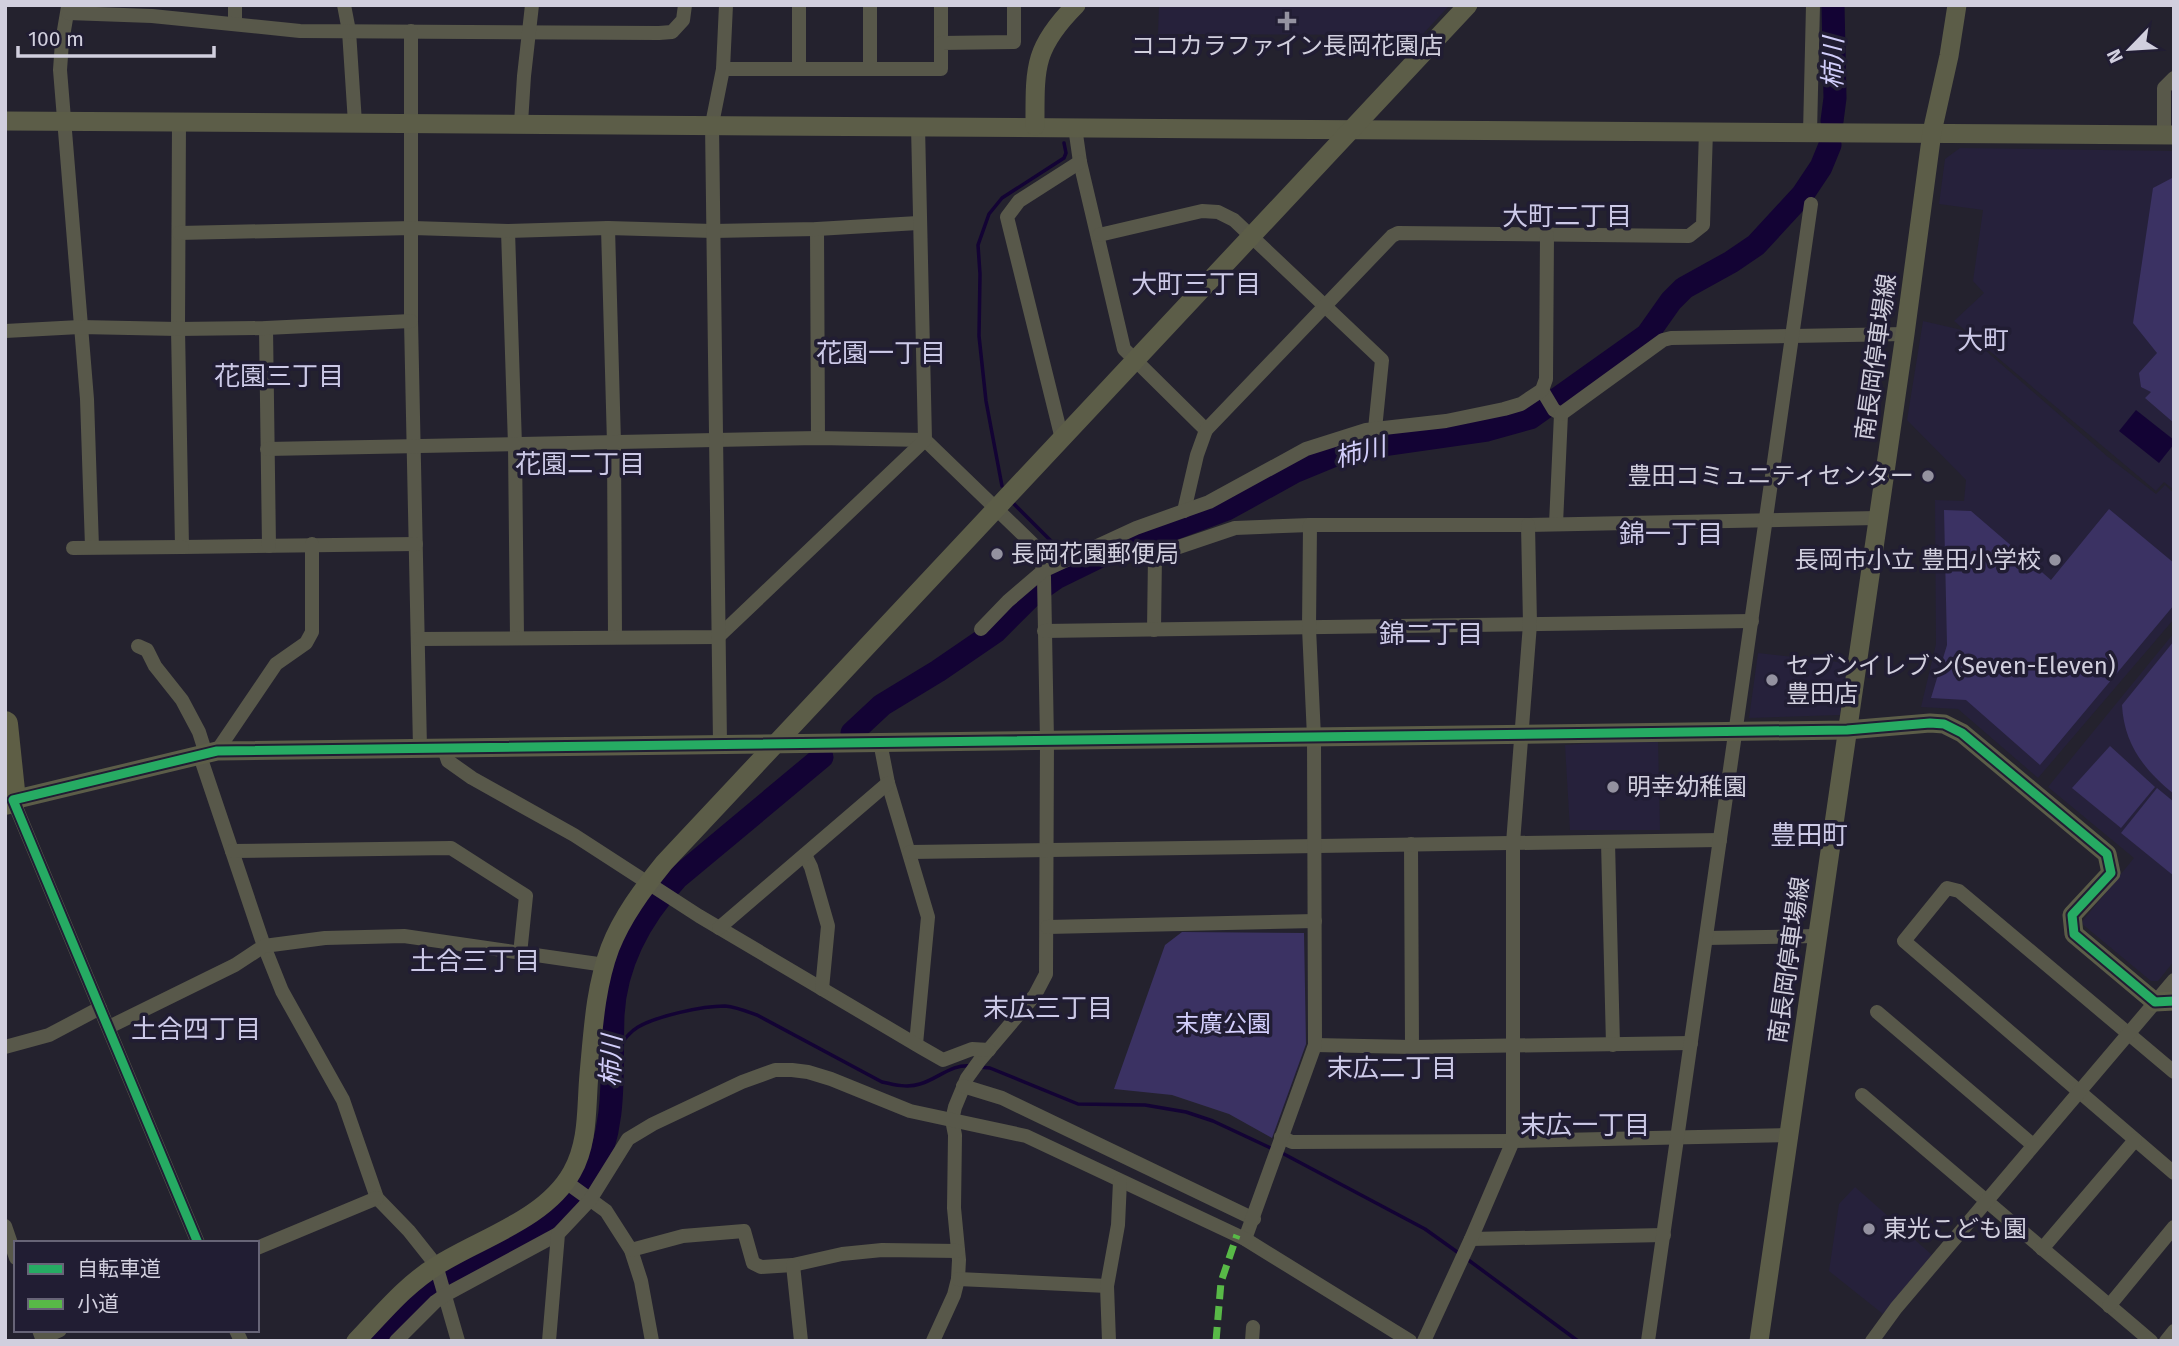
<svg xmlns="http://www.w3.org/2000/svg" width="2179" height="1346" font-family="'Fira Sans','Noto Sans JP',sans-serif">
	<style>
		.built { fill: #26213b }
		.green { fill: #3b3263 }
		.water { fill: #130334 }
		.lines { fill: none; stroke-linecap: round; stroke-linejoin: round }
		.stream { stroke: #130334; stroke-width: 3.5 }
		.river { stroke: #130334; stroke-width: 23 }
		.street { stroke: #58584a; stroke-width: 14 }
		.secondary { stroke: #5c5d48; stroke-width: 19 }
		.highway { stroke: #5e5e45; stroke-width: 26 }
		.quiet { stroke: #58b947; stroke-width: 7; stroke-dasharray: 14 7; stroke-linecap: butt }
		.cycleway-casing { stroke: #211d33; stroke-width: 13 }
		.cycleway { stroke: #26ab63; stroke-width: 9 }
		.poi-dot { fill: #9492a0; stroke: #211d33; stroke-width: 2.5 }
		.labels { text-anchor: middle; stroke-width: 7; stroke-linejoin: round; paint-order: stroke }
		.poi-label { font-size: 24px; fill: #d1cfde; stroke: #211d33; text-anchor: start }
		.street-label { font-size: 24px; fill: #d1cfde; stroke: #211d33 }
		.park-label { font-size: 24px; fill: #d2cefb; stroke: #211d33 }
		.water-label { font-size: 26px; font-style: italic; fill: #d2cefb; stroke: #211d33 }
		.neighbourhood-label { font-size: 26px; fill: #ccc9e7; stroke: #211d33 }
	</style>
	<rect width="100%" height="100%" fill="#24222e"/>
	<g class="built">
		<path d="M1159 5H1450L1422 35 1158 34Z"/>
		<path d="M1960 148 2174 151V490L2164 482 2156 491 1954 321 1984 293 1973 281 1983 210 1939 204 1945 159Z"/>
		<path d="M1923 321 1962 330 2108 457 2156 494 2165 485 2174 493V619L2038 778 1958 709 1921 707 1936 644 1935 500 1964 501 1966 480 1907 420Z"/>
		<path d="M2174 633V961L2158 981H2151L2081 923 2134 858 2048 787Z"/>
		<path d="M1758 653 1848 663 1840 715 1749 718Z"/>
		<path d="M1658 739 1660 830H1570L1565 745Z"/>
		<path d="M1855 1187 1932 1255 1883 1314 1829 1271 1839 1204Z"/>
	</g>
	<g class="green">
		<path d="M2174 177V423L2145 398 2151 392 2141 387 2139 373 2157 353 2133 323 2153 188Z"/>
		<path d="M2109 509 2174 563V605L2040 765 1966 700 1931 698 1947 645 1944 510 1971 511 2051 580Z"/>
		<path d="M2174 641V794C2144 770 2124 744 2122 705Z"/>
		<path d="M2110 746 2155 787 2121 828 2072 788Z"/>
		<path d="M2157 788 2174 802V876L2121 833Z"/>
		<path d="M1182 932 1304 933 1306 1044 1272 1138 1229 1114 1172 1095 1114 1089 1165 945Z"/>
	</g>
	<path class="water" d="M2136 410 2174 440V444L2159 463 2119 431Z"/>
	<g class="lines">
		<g class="stream">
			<path d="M1002 486 986 401 979 336 980 274 978 245 989 214 1002 198 1064 158 1066 153 1064 143"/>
			<path d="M1013 503 1064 554"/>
			<path d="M615 1051C622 1042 628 1033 638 1027 657 1016 702 1006 725 1006 736 1007 746 1011 757 1015L882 1082C895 1085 908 1088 920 1084 938 1079 952 1063 972 1066"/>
			<path d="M979 1067 990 1068 1078 1104 1145 1105 1186 1112 1213 1121 1275 1150"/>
			<path d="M1282 1153 1425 1229 1460 1254"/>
			<path d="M1467 1259 1578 1341"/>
		</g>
		<g class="river">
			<path d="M1832 121 1835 98 1833 5"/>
			<path d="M852 733 882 705 938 671 995 632 1033 594 1056 578 1103 555 1227 509 1296 471 1347 450 1487 430 1530 418 1647 335 1671 301 1684 288 1731 262 1756 245 1803 194 1821 167 1830 145"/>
			<path d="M381 1341C406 1306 441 1281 479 1261 521 1238 566 1220 591 1176 618 1127 611 1068 613 1015 616 962 642 916 677 878L822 757"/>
		</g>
		<g class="street">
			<path d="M235 5V23"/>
			<path d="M344 5 349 31 355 123"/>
			<path d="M799 5V68"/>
			<path d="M870 5V69"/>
			<path d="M68 7 62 42 60 70 87 399 92 547"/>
			<path d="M68 13 152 16 300 31 659 33 672 32 683 20 685 5"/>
			<path d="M411 31V321L420 748"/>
			<path d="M941 43V5"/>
			<path d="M723 69H941V43L1014 42V5"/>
			<path d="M179 121 178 329 182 547 416 544"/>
			<path d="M521 123 524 76 532 5"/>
			<path d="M1075 127 1080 162 1124 349 1206 430"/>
			<path d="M1810 133 1813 5"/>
			<path d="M2164 134V88L2174 78"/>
			<path d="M608 228 614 443 615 637"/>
			<path d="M817 229 818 438"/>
			<path d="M508 231 515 445 517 638"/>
			<path d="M179 233 413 228 508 231 608 228 713 231 817 229 918 223"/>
			<path d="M1099 235 1202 211 1218 212 1234 220 1382 360 1375 429"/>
			<path d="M266 328 269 546"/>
			<path d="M5 331 80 327 178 329 266 328 411 321"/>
			<path d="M1542 390 1554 410 1561 414 1556 524"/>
			<path d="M1561 414 1663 340 1671 338 1905 334"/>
			<path d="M1062 439 1007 217 1019 201 1080 162"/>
			<path d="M267 449 818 438 925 440 1040 551 1044 577 1047 741 1046 974 1035 995 980 1060 967 1078 955 1107 952 1120 955 1135 954 1208 959 1260 958 1279 954 1295 933 1341"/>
			<path d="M1184 511 1197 455 1206 430 1392 236 1398 233 1689 236 1703 225 1706 131"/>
			<path d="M73 548 182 547"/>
			<path d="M981 629 1008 601 1043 571 1136 528 1209 502 1306 449 1366 430 1446 421 1504 409 1521 404 1542 390 1546 379 1547 235"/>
			<path d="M1154 630 1155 555 1235 528 1310 525"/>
			<path d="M1044 631 1752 621"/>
			<path d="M418 639 718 637 925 440 918 126"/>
			<path d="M138 646 147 650 155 666 182 700 199 732 206 754"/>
			<path d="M880 742 888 783 928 917 916 1044"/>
			<path d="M720 743 712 124 723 69 726 5"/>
			<path d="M444 749 448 761 472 778 574 835 699 916 922 1048 943 1060 972 1049 989 1050"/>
			<path d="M217 751 276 664 306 643 312 632V544"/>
			<path d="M200 756 264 946 282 991 343 1100 377 1198 409 1231 436 1265 458 1341"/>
			<path d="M13 800 198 1243"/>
			<path d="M1608 842 1613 1045"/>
			<path d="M1411 844 1412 1047"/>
			<path d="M232 851 451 848 526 896 520 954"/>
			<path d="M910 852 1720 840"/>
			<path d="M805 855 811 867 828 926 822 989"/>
			<path d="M1047 927 1315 921"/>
			<path d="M719 928 888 783"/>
			<path d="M1706 938 1817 936"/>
			<path d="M1877 1012 2033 1145"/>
			<path d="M109 1027 235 965 264 946 325 938 404 936 605 965"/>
			<path d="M1315 1045 1412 1047 1691 1043"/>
			<path d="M5 1047 49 1035 100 1008"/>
			<path d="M2174 1072 1959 891 1947 888 1904 941 2174 1173"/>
			<path d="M963 1086 1002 1098 1254 1219"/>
			<path d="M1862 1095 2151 1341"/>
			<path d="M1281 1137 1292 1142 1513 1141 1789 1135"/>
			<path d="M566 1182 606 1211 631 1250 641 1281 652 1341"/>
			<path d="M5 1226 16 1258"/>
			<path d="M1245 1239 1315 1045 1314 737 1309 628 1310 525H1528L1877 518"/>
			<path d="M1471 1239 1664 1235"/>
			<path d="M257 1248 377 1198"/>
			<path d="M2042 1249 2135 1140"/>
			<path d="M631 1250 683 1236 744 1231 753 1263 761 1267 793 1265 842 1254 882 1250 958 1251"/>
			<path d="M793 1265 801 1341"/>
			<path d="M958 1279 1107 1286"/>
			<path d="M2109 1306 2174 1227"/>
			<path d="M39 1330 42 1338 60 1330"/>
			<path d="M236 1330 241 1341"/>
			<path d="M396 1341 435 1302 445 1295 558 1234"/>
			<path d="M549 1341 558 1234 590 1200 628 1139 653 1124 742 1082 775 1070H792L808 1072 831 1079 910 1111 1026 1136 1245 1239 1410 1341"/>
			<path d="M1109 1341 1107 1286 1118 1225 1120 1181"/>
			<path d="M1252 1341 1253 1327"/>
			<path d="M1424 1341 1471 1239 1513 1141V843L1530 624 1528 525"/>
			<path d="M1648 1341 1811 204"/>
			<path d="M1872 1341 1896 1308 2174 980"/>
			<path d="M2166 1341 2174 1331"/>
		</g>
		<g class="secondary">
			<path d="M5 121 2174 135"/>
			<path d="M1035 126C1035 68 1033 48 1076 5"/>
			<path d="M13 800 217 751 1847 730 1930 723 1944 724 1962 733 2107 854 2111 873 2072 915 2074 934 2155 1002 2174 1001"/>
			<path d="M356 1341C382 1314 406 1284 438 1265 481 1238 546 1219 572 1172 589 1142 586 1107 589 1074 593 1032 595 988 610 948 622 917 643 889 664 863L1468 5"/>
			<path d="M1759 1341 1905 334 1932 132 1949 56 1957 5"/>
		</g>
		<path class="highway" d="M5 724 13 800 5 802"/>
		<path class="quiet" d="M1216 1341 1221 1282 1237 1235"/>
		<g class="cycleway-casing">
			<path id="cycleway" d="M198 1243 13 800 217 751 1847 730 1930 723 1944 724 1962 733 2107 854 2111 873 2072 915 2074 934 2155 1002 2174 1001"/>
		</g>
		<use href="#cycleway" class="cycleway"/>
	</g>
	<g class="poi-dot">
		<path d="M1283.5 10.5h7v7h7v7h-7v7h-7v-7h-7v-7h7z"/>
		<circle cx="1928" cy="476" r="7"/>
		<circle cx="997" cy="554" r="7"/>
		<circle cx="2055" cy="560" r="7"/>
		<circle cx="1772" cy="680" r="7"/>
		<circle cx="1613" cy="787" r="7"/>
		<circle cx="1869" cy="1229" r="7"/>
	</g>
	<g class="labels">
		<g class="poi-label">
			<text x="1287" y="54" text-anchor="middle">ココカラファイン長岡花園店</text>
			<text x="1914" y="484" text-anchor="end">豊田コミュニティセンター</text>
			<text x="1011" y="562">長岡花園郵便局</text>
			<text x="2041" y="568" text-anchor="end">長岡市小立 豊田小学校</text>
			<text x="1786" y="674">セブンイレブン(Seven-Eleven)<tspan x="1786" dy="28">豊田店</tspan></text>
			<text x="1627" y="795">明幸幼稚園</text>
			<text x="1883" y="1237">東光こども園</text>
		</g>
		<g class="street-label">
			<text transform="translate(1876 357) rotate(-82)" y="8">南長岡停車場線</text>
			<text transform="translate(1789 960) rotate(-82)" y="8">南長岡停車場線</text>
		</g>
		<g class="park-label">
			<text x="1223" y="1032">末廣公園</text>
		</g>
		<g class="water-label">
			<text transform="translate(1833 63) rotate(-89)" y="9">柿川</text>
			<text transform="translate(1360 452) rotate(-14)" y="9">柿川</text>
			<text transform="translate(611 1061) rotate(-88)" y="9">柿川</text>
		</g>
		<g class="neighbourhood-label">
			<text x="1567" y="225">大町二丁目</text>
			<text x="1196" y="293">大町三丁目</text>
			<text x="1983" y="349">大町</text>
			<text x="881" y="362">花園一丁目</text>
			<text x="279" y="385">花園三丁目</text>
			<text x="580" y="473">花園二丁目</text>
			<text x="1671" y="543">錦一丁目</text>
			<text x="1431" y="643">錦二丁目</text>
			<text x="1809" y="844">豊田町</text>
			<text x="475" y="970">土合三丁目</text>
			<text x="1048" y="1017">末広三丁目</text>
			<text x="196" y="1038">土合四丁目</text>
			<text x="1392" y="1077">末広二丁目</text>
			<text x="1585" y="1134">末広一丁目</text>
		</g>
	</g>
	<rect width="2179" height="1346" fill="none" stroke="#d1cfde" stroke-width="14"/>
	<rect x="14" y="1241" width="245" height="91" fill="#211d33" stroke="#676477" stroke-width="2"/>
	<rect x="28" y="1264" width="35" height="10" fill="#26ab63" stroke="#676477" stroke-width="2"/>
	<text x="77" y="1276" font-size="21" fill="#d1cfde">自転車道</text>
	<rect x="28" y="1299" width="35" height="10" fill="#58b947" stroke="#676477" stroke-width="2"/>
	<text x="77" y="1311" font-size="21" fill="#d1cfde">小道</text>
	<g transform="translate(2130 49) rotate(245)" stroke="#211d33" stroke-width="5" paint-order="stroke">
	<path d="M0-5L12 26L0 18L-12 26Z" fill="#d1cfde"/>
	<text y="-10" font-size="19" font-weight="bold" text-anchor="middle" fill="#d1cfde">N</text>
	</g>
	<path d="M18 46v10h196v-10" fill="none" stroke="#d1cfde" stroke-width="3.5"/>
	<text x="28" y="46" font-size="21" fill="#d1cfde" stroke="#211d33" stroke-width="5" paint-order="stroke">100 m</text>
</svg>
